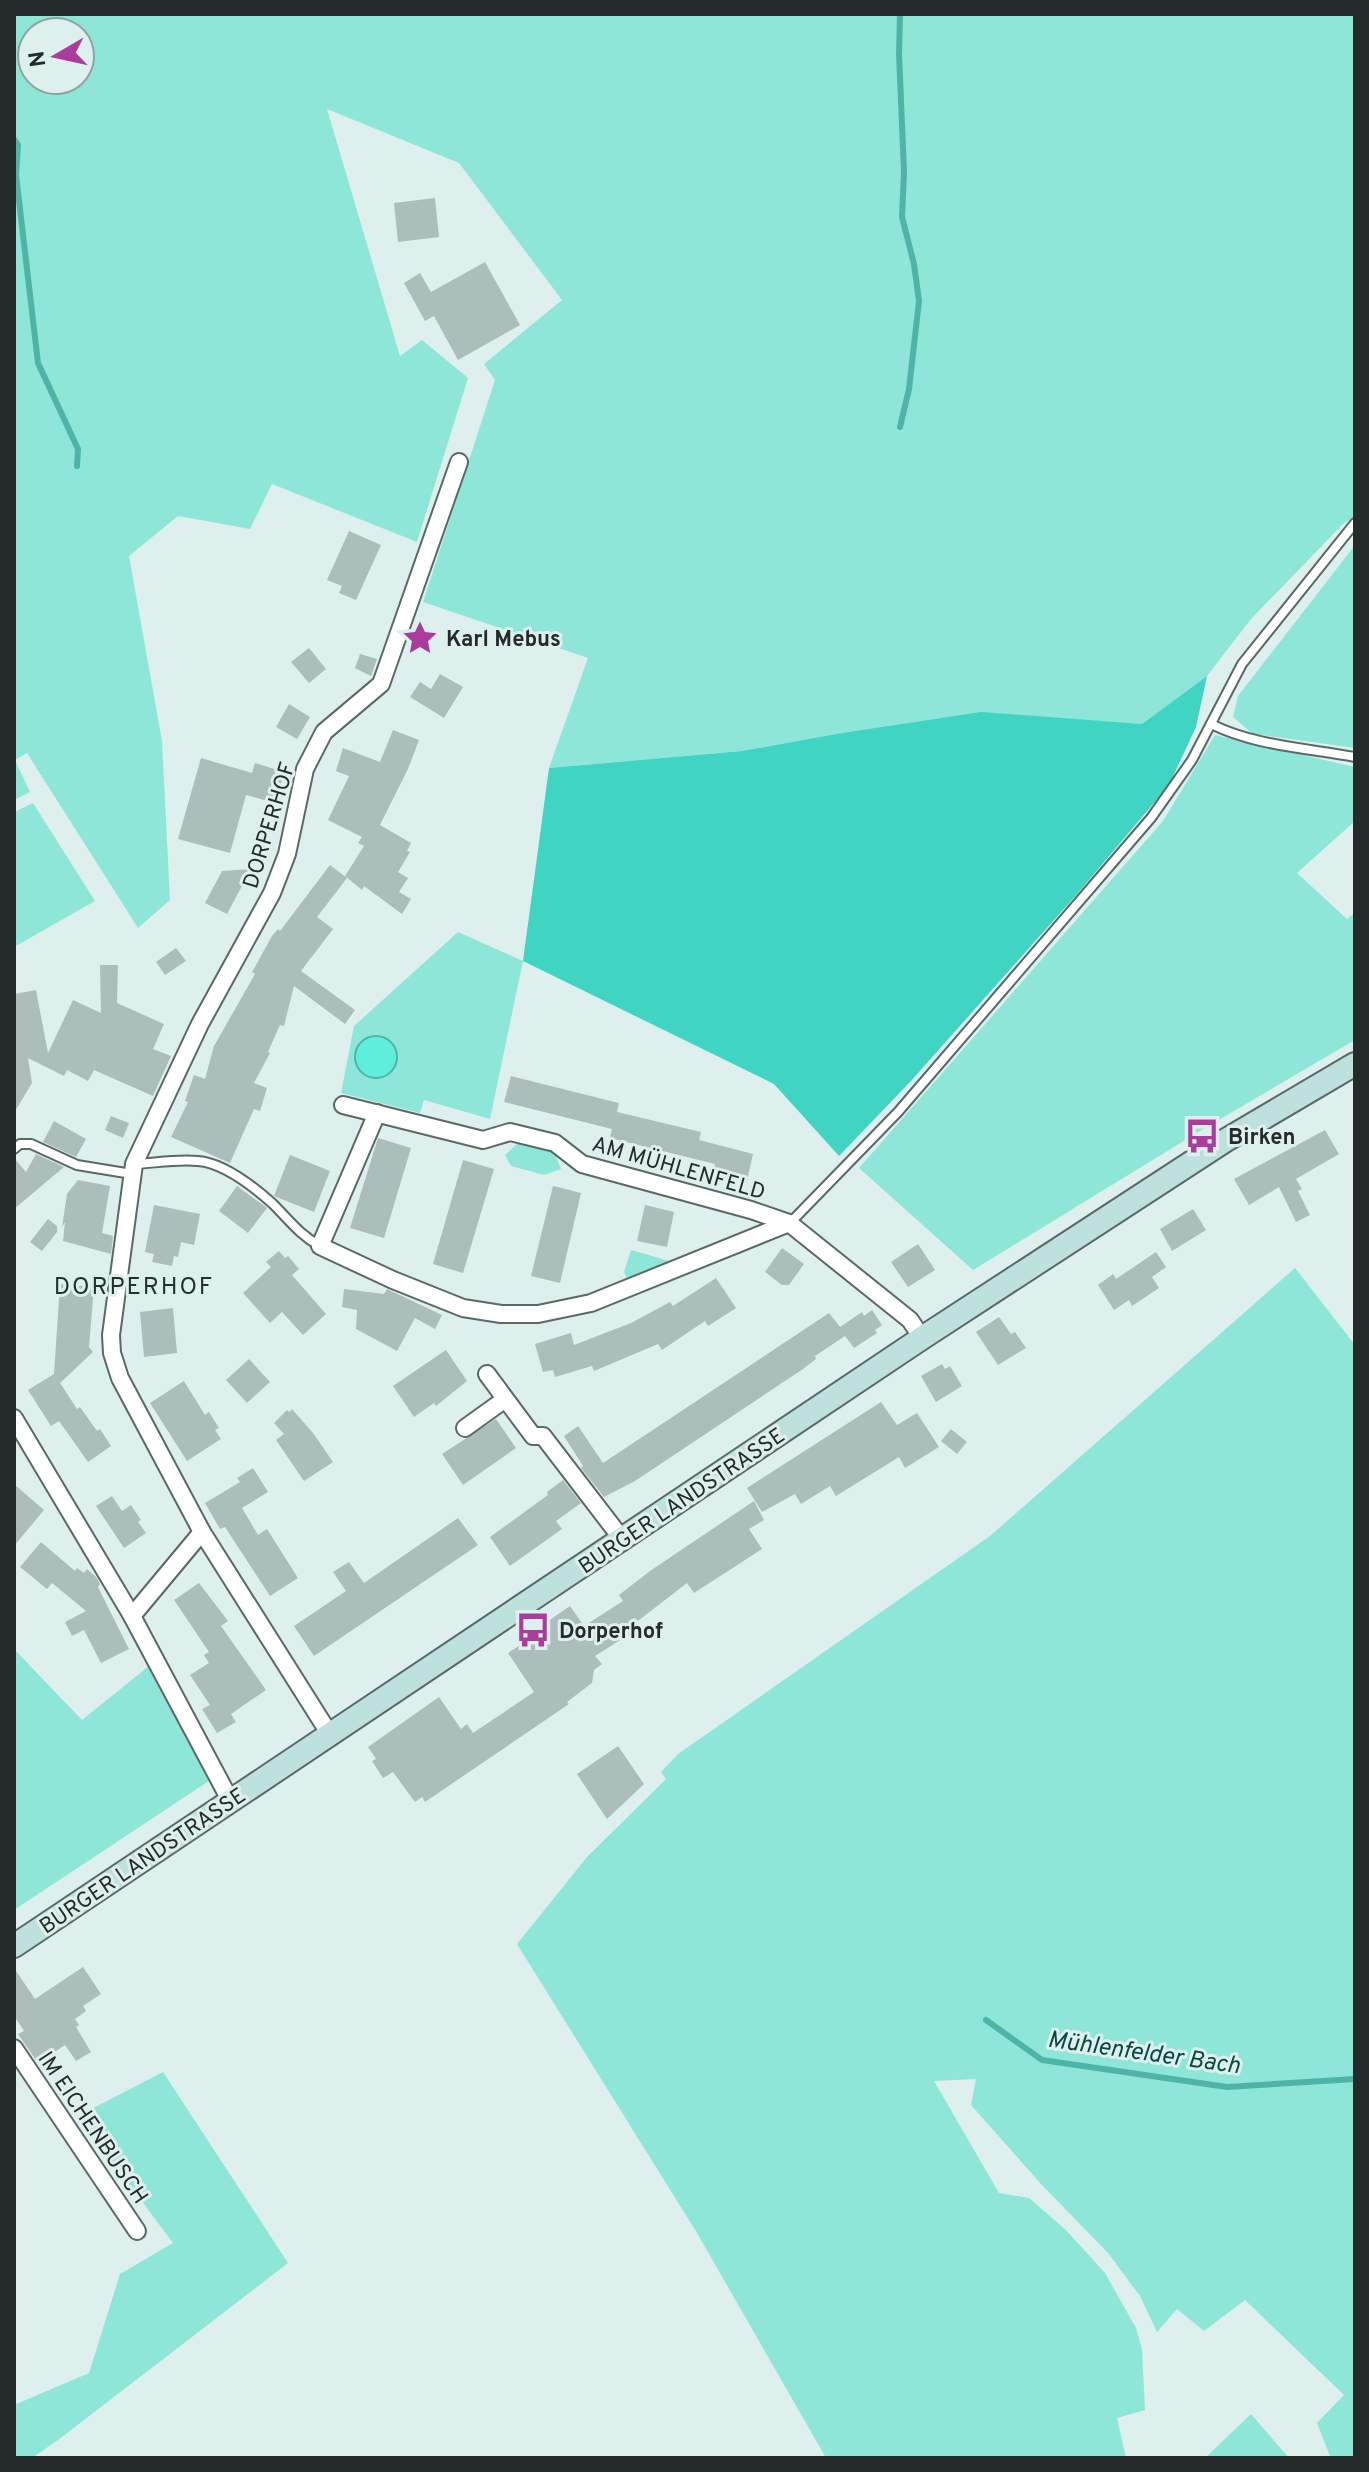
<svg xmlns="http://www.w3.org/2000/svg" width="1369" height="2472" font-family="Overpass,sans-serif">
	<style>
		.green { fill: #8ee6d9; fill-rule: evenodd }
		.forest { fill: #40d4c2 }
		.water { fill: #60eedc; stroke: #4eb4a7; stroke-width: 2 }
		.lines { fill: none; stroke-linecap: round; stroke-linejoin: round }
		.stream { stroke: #4eb4a7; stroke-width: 6 }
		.building { fill: #acbebb }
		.lane-casing { stroke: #596966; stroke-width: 12 }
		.street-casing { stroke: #596966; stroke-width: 20 }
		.secondary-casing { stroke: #596966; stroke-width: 26 }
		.lane { stroke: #fff; stroke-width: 8 }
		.street { stroke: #fff; stroke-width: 16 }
		.secondary { stroke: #bfe1dd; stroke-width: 22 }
		.labels { text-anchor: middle; stroke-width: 6; stroke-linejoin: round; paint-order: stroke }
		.poi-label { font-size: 22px; font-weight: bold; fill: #242b2a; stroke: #ddf0ed; text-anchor: start }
		.street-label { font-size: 22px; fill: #242b2a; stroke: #ddf0ed }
		.neighbourhood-label { font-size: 24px; letter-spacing: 2px; fill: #22312e; stroke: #ddf0ed }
		.water-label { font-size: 24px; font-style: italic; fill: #084942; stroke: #ddf0ed }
	</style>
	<rect width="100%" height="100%" fill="#ddf0ed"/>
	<g class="green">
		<path d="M14 14H1355V516L1343 524 1251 619 1207 676 1142 724 1067 719 836 734 742 751 549 768 588 658 423 602 495 380 484 364 562 300 459 163 327 109 400 356 422 340 468 378 417 542 272 484 250 529 178 516 129 556 162 741 170 900 138 928 27 753 15 760 30 792 14 800ZM32 32H80V80H32Z"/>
		<path d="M1355 545V748L1253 734 1233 717 1238 696Z"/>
		<path d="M1215 735 1355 767V821L1297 873 1347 919 1355 913V1040L1205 1128 973 1270 859 1168 1163 821Z"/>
		<path d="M33 803 95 901 14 947V812Z"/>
		<path d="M458 932 523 961 490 1119 424 1100 420 1113 341 1093 354 1026Z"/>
		<path d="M518 1143 554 1151 561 1169 544 1175 511 1166 505 1155Z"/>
		<path d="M631 1250 673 1262 628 1281 624 1272Z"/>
		<path d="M1295 1268 1355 1345V2458H1327L1330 2456 1317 2423 1344 2395 1245 2300 1204 2331 1177 2309 1157 2332 1140 2296 1108 2253 1041 2184 971 2105 976 2079 934 2081 999 2193 1029 2198 1066 2230 1105 2273 1136 2328 1142 2349 1145 2410 1117 2418 1126 2458H826L697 2233 517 1944 587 1857 666 1779 661 1772 678 1754 990 1536Z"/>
		<path d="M14 1649 82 1720 149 1666 209 1781 14 1910Z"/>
		<path d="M163 2072 288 2263 58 2440 32 2458H14V2405L89 2373 120 2274 173 2243 78 2116Z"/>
		<path d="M1251 2414 1289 2458H1205Z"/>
	</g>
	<path class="forest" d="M1207 676 1196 727 1169 785 1078 893 911 1081 839 1156 774 1084 523 961 549 768 742 751 836 734 981 712 1142 724Z"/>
	<circle class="water" cx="376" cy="1057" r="21"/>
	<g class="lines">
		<g class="stream">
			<path d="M900 14 899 54 904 172 902 217 914 264 919 301 909 389 900 427"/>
			<path d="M14 139 18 145 16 175 38 363 78 449 77 466"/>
			<path d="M986 2020 1042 2060 1227 2087 1355 2079"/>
		</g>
	</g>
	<g class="building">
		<path d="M435 198 439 237 398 242 394 203Z"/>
		<path d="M485 262 520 325 458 360 434 316 425 321 404 283 420 273 431 292Z"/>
		<path d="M349 531 381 545 356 600 339 593 342 586 327 580Z"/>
		<path d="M309 648 326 669 309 683 291 662Z"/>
		<path d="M360 654 377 659 371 676 355 668Z"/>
		<path d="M440 674 463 687 444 718 410 697 420 682 431 689Z"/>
		<path d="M289 704 310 717 297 739 276 727Z"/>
		<path d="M393 730 419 740 408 769 380 825 411 843 407 851 410 852 398 872 408 878 399 892 411 899 402 914 364 886 362 890 345 876 364 846 358 843 362 837 328 820 349 776 336 771 343 748 380 762Z"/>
		<path d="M201 758 252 773 255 763 284 772 276 803 246 795 230 853 178 839Z"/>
		<path d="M330 865 347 878 317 917 333 929 301 971 355 1010 345 1024 294 986 284 1026 280 1025 268 1052 270 1053 254 1083 267 1088 260 1111 254 1109 230 1163 171 1137 188 1102 185 1101 194 1075 205 1079 214 1046 255 974 252 972 272 936 278 929 280 931Z"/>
		<path d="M251 869 227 914 205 903 222 871Z"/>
		<path d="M176 948 186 961 165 975 156 962Z"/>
		<path d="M100 965H118L117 1003 164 1024 153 1049 171 1056 153 1096 94 1070 88 1081 67 1070 64 1076 28 1058 32 1083 14 1113V994L36 990 48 1053 73 1000 101 1013Z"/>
		<path d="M511 1076 619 1103 617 1112 701 1132 699 1140 753 1154 747 1181 713 1172 715 1164 610 1138 612 1129 504 1102Z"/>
		<path d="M111 1116 129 1123 123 1138 105 1130Z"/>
		<path d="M54 1121 86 1139 76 1157 43 1142Z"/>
		<path d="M1325 1130 1339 1154 1296 1179 1302 1189 1298 1191 1310 1215 1296 1222 1279 1187 1249 1205 1234 1179Z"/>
		<path d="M378 1138 411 1148 384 1238 350 1228Z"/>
		<path d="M36 1154 64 1167 14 1209V1158L26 1172Z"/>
		<path d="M290 1155 330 1171 314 1212 274 1196Z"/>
		<path d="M463 1160 494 1169 463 1273 433 1264Z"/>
		<path d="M78 1180 110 1186 102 1233 113 1236 111 1254 63 1241 65 1222 62 1227 67 1194Z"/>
		<path d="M237 1186 267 1208 248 1233 219 1211Z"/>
		<path d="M553 1186 581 1193 560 1283 531 1276Z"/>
		<path d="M154 1205 200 1214 194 1245 181 1242 178 1257 174 1256 172 1266 152 1262 154 1254 145 1252Z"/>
		<path d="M645 1205 674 1212 667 1247 637 1241Z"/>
		<path d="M1193 1209 1206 1230 1172 1251 1160 1229Z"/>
		<path d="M48 1219 57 1226V1232L42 1251 30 1242Z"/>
		<path d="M918 1244 935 1270 908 1287 891 1262Z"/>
		<path d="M782 1248 804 1264 789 1285H782L765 1272Z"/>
		<path d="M279 1251 285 1258 288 1256 299 1269 292 1275 326 1314 303 1335 282 1312 270 1323 243 1293 271 1267 266 1262Z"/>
		<path d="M1156 1252 1166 1267 1152 1277 1159 1288 1132 1306 1129 1300 1114 1310 1098 1285 1113 1274 1116 1279Z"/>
		<path d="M716 1278 736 1308 708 1326 705 1321 662 1350 658 1344 594 1371 592 1366 555 1377 553 1370 543 1372 535 1344 571 1333 574 1345 631 1323 670 1302 673 1306Z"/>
		<path d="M60 1284 94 1287 89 1347 93 1352 60 1383 55 1375 77 1409 80 1407 97 1431 100 1429 111 1446 88 1462 59 1421 51 1426 28 1390 54 1374Z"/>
		<path d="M344 1289 384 1294 387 1289 442 1315 435 1329 415 1318 397 1351 356 1329 357 1310 342 1307Z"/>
		<path d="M173 1308 177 1353 144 1357 140 1312Z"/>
		<path d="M872 1310 882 1325 875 1330 877 1333 854 1348 845 1336 815 1356 816 1359 803 1369 635 1481 604 1497 581 1468 583 1466 564 1436 578 1426 603 1463 829 1313 840 1327 862 1312 864 1316Z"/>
		<path d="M999 1317 1011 1334 1015 1332 1026 1348 998 1365 976 1332Z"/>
		<path d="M446 1350 467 1381 436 1406 434 1403 414 1417 393 1386Z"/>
		<path d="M249 1359 270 1382 247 1403 226 1380Z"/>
		<path d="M942 1364 945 1369 950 1366 962 1386 936 1402 921 1376Z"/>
		<path d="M184 1381 205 1415 209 1412 219 1428 215 1430 221 1439 187 1461 150 1403Z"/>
		<path d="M881 1402 897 1425 917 1413 939 1447 905 1468 899 1457 836 1496 830 1486 801 1504 795 1494 762 1512 747 1488Z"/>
		<path d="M292 1409 313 1433 333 1462 304 1481 276 1440 284 1434 274 1423 287 1410 289 1412Z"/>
		<path d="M496 1419 516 1448 463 1485 442 1454Z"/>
		<path d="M951 1429 967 1442 957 1454 941 1441Z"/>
		<path d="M253 1468 268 1492 242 1508 258 1535 267 1529 298 1578 270 1596 225 1527 220 1529 205 1503 240 1482 237 1478Z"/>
		<path d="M563 1480 581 1503 556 1521 562 1529 510 1566 490 1537 548 1495 547 1492Z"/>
		<path d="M14 1484 44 1510 14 1546Z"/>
		<path d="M112 1496 122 1511 131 1505 141 1520 138 1522 146 1533 124 1548 96 1506Z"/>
		<path d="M754 1501 764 1520 749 1529 762 1549 694 1593 687 1583 630 1627 633 1632 595 1656 602 1664 594 1670 592 1683 567 1702 569 1704 425 1802 422 1797 415 1802 393 1772 383 1778 372 1761 376 1759 368 1747 439 1697 461 1729 467 1724 473 1733 534 1692 508 1653 549 1626 547 1622 570 1606 584 1626 623 1601 619 1595 650 1571Z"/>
		<path d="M458 1518 478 1545 314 1656 294 1626 346 1591 333 1572 349 1562 364 1583Z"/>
		<path d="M41 1542 75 1571 77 1568 84 1573 87 1569 96 1577 100 1584 98 1587 129 1649 101 1663 84 1630 72 1636 65 1622 86 1611 52 1583 47 1589 20 1567Z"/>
		<path d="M199 1583 228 1621 221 1626 266 1690 231 1714 236 1722 217 1733 202 1709 210 1705 190 1675 209 1663 204 1655 209 1652 174 1600Z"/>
		<path d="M618 1746 644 1784 607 1819 577 1774Z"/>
		<path d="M83 1967 101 1994 83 2006 86 2011 75 2019 79 2025 76 2027 91 2052 76 2061 65 2045 38 2063 18 2034 24 2031 14 2016V1968L35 1999Z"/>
	</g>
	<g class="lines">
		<g class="lane-casing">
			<g id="lane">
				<path d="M1211 724C1255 746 1307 748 1355 757"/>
				<path d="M14 1149 20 1144H31L77 1165 132 1174"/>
				<path d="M135 1164C155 1163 177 1159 198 1161 224 1163 254 1187 273 1204 289 1220 300 1235 320 1246"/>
				<path d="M790 1223 898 1112 1151 818 1192 760 1242 664 1355 523"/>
			</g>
		</g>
		<g class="street-casing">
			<g id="street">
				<path d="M343 1105 483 1140 510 1132 555 1143 582 1164 751 1210 789 1223 910 1320 922 1338"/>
				<path d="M377 1113 320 1246 393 1280 463 1308 501 1314H538L591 1303 789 1223"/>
				<path d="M487 1374 533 1436H543L622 1539"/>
				<path d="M14 1418 132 1616 230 1800"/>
				<path d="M465 1428 504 1400"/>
				<path d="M132 1616 202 1532"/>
				<path d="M329 1733 202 1532 120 1378 112 1353 111 1335 134 1164 200 1024 272 893 287 854 305 769 324 732 381 684 459 462"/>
				<path d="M14 2048 137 2231"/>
			</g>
		</g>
		<g class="secondary-casing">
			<path id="secondary" d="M14 1946 922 1338 1226 1140 1355 1064"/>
		</g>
		<use href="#lane" class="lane"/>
		<use href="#street" class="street"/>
		<use href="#secondary" class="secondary"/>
	</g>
	<defs>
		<g id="sight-bare" transform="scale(2.76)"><path d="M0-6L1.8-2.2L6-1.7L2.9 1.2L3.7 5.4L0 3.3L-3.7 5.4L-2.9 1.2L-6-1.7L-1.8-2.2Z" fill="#aa3c9b" stroke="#ddf0ed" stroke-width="2.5" paint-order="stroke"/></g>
		<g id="bus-bare" transform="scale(2.76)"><path d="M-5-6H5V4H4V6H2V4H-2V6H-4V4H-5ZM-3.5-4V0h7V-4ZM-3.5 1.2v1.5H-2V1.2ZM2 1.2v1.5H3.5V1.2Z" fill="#aa3c9b" stroke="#ddf0ed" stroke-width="2.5" paint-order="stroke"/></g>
	</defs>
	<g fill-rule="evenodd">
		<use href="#sight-bare" x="420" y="638"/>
		<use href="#bus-bare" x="1202" y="1136"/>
		<use href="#bus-bare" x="533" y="1630"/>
	</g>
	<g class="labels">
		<g class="poi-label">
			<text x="446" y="646">Karl Mebus</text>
			<text x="1228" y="1144">Birken</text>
			<text x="559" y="1638">Dorperhof</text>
		</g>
		<g class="street-label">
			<text transform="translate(268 825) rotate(-73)" y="8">DORPERHOF</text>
			<text transform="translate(679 1167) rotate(16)" y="8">AM MÜHLENFELD</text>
			<text transform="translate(681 1500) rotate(-34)" y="8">BURGER LANDSTRASSE</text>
			<text transform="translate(142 1860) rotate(-34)" y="8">BURGER LANDSTRASSE</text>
			<text transform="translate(94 2127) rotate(56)" y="8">IM EICHENBUSCH</text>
		</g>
		<g class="neighbourhood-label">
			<text x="134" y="1294">DORPERHOF</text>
		</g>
		<g class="water-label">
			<text transform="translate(1144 2052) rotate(8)" y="8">Mühlenfelder Bach</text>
		</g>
	</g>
	<rect width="1369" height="2472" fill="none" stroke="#242b2a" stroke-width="32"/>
	<g transform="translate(56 56) rotate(261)"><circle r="38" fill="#ddf0ed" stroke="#93a19f" stroke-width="2"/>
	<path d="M0-6L14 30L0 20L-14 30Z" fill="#aa3c9b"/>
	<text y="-12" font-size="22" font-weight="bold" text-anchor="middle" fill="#242b2a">N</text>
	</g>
</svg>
